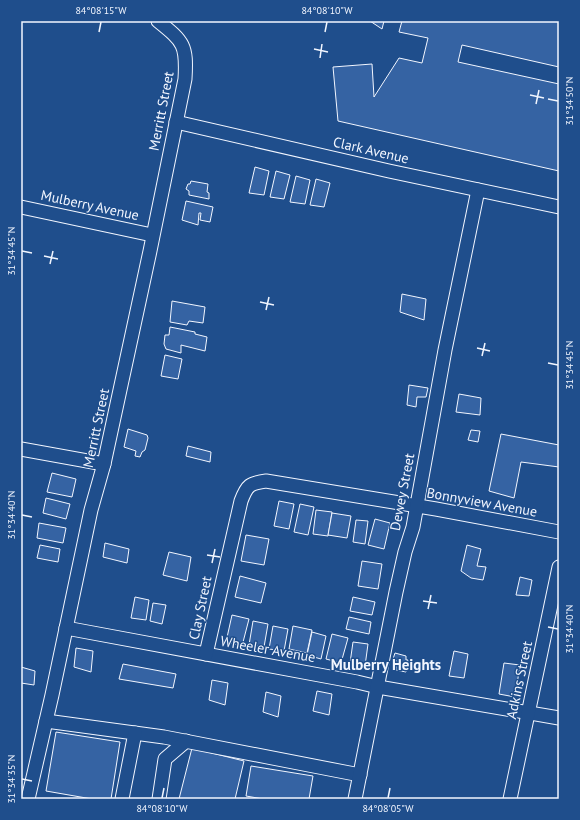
<svg xmlns="http://www.w3.org/2000/svg" width="580" height="820" font-family="'PT Sans',sans-serif">
	<style>
		.building { fill: #3563a3; stroke: #f2f6ff }
		.lines { fill: none; stroke-linecap: round; stroke-linejoin: round }
		.minor-casing { stroke: #f2f6ff; stroke-width: 15 }
		.minor { stroke: #1f4e8c; stroke-width: 13 }
		.ticks { fill: none; stroke: #f2f6ff; stroke-width: 1.5 }
		.labels { text-anchor: middle; stroke-width: 3; stroke-linejoin: round; paint-order: stroke }
		.street-label { font-size: 14px; fill: #f2f6ff; stroke: #1f4e8c }
		.neighbourhood-label { font-size: 15px; font-weight: bold; fill: #f2f6ff; stroke: #1f4e8c }
		.neatline { fill: none; stroke: #f2f6ff; stroke-width: 1.5 }
		.ticks-label { font-size: 10px; text-anchor: middle; fill: #f2f6ff }
	</style>
	<rect width="100%" height="100%" fill="#1f4e8c"/>
	<g class="building">
		<path d="M370 21H384L382 29Z"/>
		<path d="M402 21H559V67L462 45 458 62 559 84V171L338 121 333 67 372 64 374 97 399 58 422 63 428 38 399 32Z"/>
		<path d="M255 167 269 171 264 195 249 193Z"/>
		<path d="M276 171 290 175 284 199 270 197Z"/>
		<path d="M296 176 310 180 305 204 290 202Z"/>
		<path d="M316 179 330 183 324 207 310 205Z"/>
		<path d="M191 181 208 184 207 192 209 193V199L189 195V191L186 189 188 184H190Z"/>
		<path d="M186 201 213 207 210 222 200 220 201 213H199L198 225 182 220Z"/>
		<path d="M402 294 426 299 424 320 400 312Z"/>
		<path d="M172 301 205 307 203 323 189 321 187 325 170 322Z"/>
		<path d="M170 327 195 332V334L207 337 205 351 181 345V353L166 349 164 344 165 335H169Z"/>
		<path d="M165 355 182 359 178 379 161 376Z"/>
		<path d="M409 385 428 388 426 397H417L416 407 407 405Z"/>
		<path d="M459 394 481 398 480 415 456 412Z"/>
		<path d="M128 429 147 435 148 438 145 450 142 452 140 457 135 456 136 451 124 447Z"/>
		<path d="M471 430 480 431 478 442 468 440Z"/>
		<path d="M501 434 559 445V467L521 462 514 498 489 491Z"/>
		<path d="M188 446 211 452 210 462 186 456Z"/>
		<path d="M52 473 76 479 72 497 47 492Z"/>
		<path d="M46 498 70 504 66 519 43 513Z"/>
		<path d="M279 501 294 504 289 529 274 526Z"/>
		<path d="M300 504 314 507 308 535 294 532Z"/>
		<path d="M316 510 332 512 328 536 313 534Z"/>
		<path d="M332 513 351 516 347 538 328 535Z"/>
		<path d="M375 519 390 523 384 549 368 545Z"/>
		<path d="M356 520 368 521 365 544 353 542Z"/>
		<path d="M39 523 66 528 63 543 37 538Z"/>
		<path d="M246 535 269 539 264 565 241 561Z"/>
		<path d="M105 543 129 549 127 563 103 557Z"/>
		<path d="M40 545 60 549 58 562 37 558Z"/>
		<path d="M467 545 481 549 477 566 486 567 483 580 471 578 461 571Z"/>
		<path d="M169 552 191 557 187 581 163 575Z"/>
		<path d="M362 561 382 564 378 589 358 586Z"/>
		<path d="M240 576 266 583 261 603 235 597Z"/>
		<path d="M520 577 532 580 529 596 516 595Z"/>
		<path d="M135 597 149 600 146 620 131 618Z"/>
		<path d="M353 597 375 602 372 615 350 611Z"/>
		<path d="M153 603 166 605 162 624 150 621Z"/>
		<path d="M232 615 249 619 242 646 226 642Z"/>
		<path d="M349 617 371 622 369 634 346 629Z"/>
		<path d="M253 621 268 624 264 647 249 645Z"/>
		<path d="M273 626 288 629 284 651 269 649Z"/>
		<path d="M293 626 312 630 307 653 289 649Z"/>
		<path d="M312 632 326 636 321 659 307 655Z"/>
		<path d="M332 634 348 638 341 663 326 659Z"/>
		<path d="M353 642 368 644 365 666 350 663Z"/>
		<path d="M76 648 93 651 91 672 74 667Z"/>
		<path d="M454 651 468 654 464 678 449 676Z"/>
		<path d="M395 653 406 656V660H408L406 672 396 670 397 661 393 659Z"/>
		<path d="M504 663 520 665 515 697 499 694Z"/>
		<path d="M123 664 176 674 173 688 119 679Z"/>
		<path d="M21 667 35 671 34 685 21 683Z"/>
		<path d="M212 680 228 683 225 705 209 700Z"/>
		<path d="M317 691 332 694 329 715 313 711Z"/>
		<path d="M266 692 281 696 278 717 263 712Z"/>
		<path d="M56 732 120 742 111 799H92L46 791Z"/>
		<path d="M192 748 244 761 235 799H179Z"/>
		<path d="M251 766 313 776 309 799H263L246 796Z"/>
	</g>
	<g class="lines">
		<g class="minor-casing">
			<g id="minor">
				<path d="M176 122 389 171 559 207"/>
				<path d="M21 207 152 235"/>
				<path d="M21 449 104 464"/>
				<path d="M66 628 357 682 378 687 559 718"/>
				<path d="M206 654 241 501C247 485 250 483 266 481L436 509 559 532"/>
				<path d="M46 721 164 737 360 775"/>
				<path d="M28 799 52 695 91 510 104 464 150 251 185 79C187 45 184 42 158 21"/>
				<path d="M122 799 135 733"/>
				<path d="M159 799 165 759 186 741"/>
				<path d="M355 799 396 592 405 552 413 527 445 350 478 190"/>
				<path d="M510 799 559 567"/>
			</g>
		</g>
		<use href="#minor" class="minor"/>
	</g>
	<path class="ticks" d="M99 32 101 22M325 32 327 22M314 49 328 52M320 58 322 44M530 95 544 98M548 99 558 101M536 104 539 90M22 251 32 253M44 256 58 259M50 264 53 251M260 302 274 305M266 310 269 297M477 348 490 351M482 356 485 343M548 363 558 365M22 515 32 517M207 555 220 557M212 563 215 549M423 601 437 603M428 609 431 595M548 627 558 629M22 779 32 781M162 798 164 788M388 798 390 788"/>
	<g class="labels">
		<g class="street-label">
			<text transform="translate(161 111) rotate(-79)" y="5">Merritt Street</text>
			<text transform="translate(371 150) rotate(13)" y="5">Clark Avenue</text>
			<text transform="translate(90 205) rotate(12)" y="5">Mulberry Avenue</text>
			<text transform="translate(96 428) rotate(-78)" y="5">Merritt Street</text>
			<text transform="translate(402 492) rotate(-79)" y="5">Dewey Street</text>
			<text transform="translate(482 502) rotate(10)" y="5">Bonnyview Avenue</text>
			<text transform="translate(200 608) rotate(-78)" y="5">Clay Street</text>
			<text transform="translate(268 649) rotate(10)" y="5">Wheeler Avenue</text>
			<text transform="translate(519 680) rotate(-78)" y="5">Adkins Street</text>
		</g>
		<g class="neighbourhood-label">
			<text x="386" y="670">Mulberry Heights</text>
		</g>
	</g>
	<rect width="580" height="820" fill="none" stroke="#1f4e8c" stroke-width="44"/>
	<rect x="22" y="22" width="536" height="776" class="neatline"/>
	<g class="ticks-label">
		<text x="101" y="14">84°08'15"W</text>
		<text x="327" y="14">84°08'10"W</text>
		<text transform="translate(569 101) rotate(-90)" y="4">31°34'50"N</text>
		<text transform="translate(11 251) rotate(-90)" y="4">31°34'45"N</text>
		<text transform="translate(569 365) rotate(-90)" y="4">31°34'45"N</text>
		<text transform="translate(11 515) rotate(-90)" y="4">31°34'40"N</text>
		<text transform="translate(569 629) rotate(-90)" y="4">31°34'40"N</text>
		<text transform="translate(11 779) rotate(-90)" y="4">31°34'35"N</text>
		<text x="162" y="812">84°08'10"W</text>
		<text x="388" y="812">84°08'05"W</text>
	</g>
</svg>
